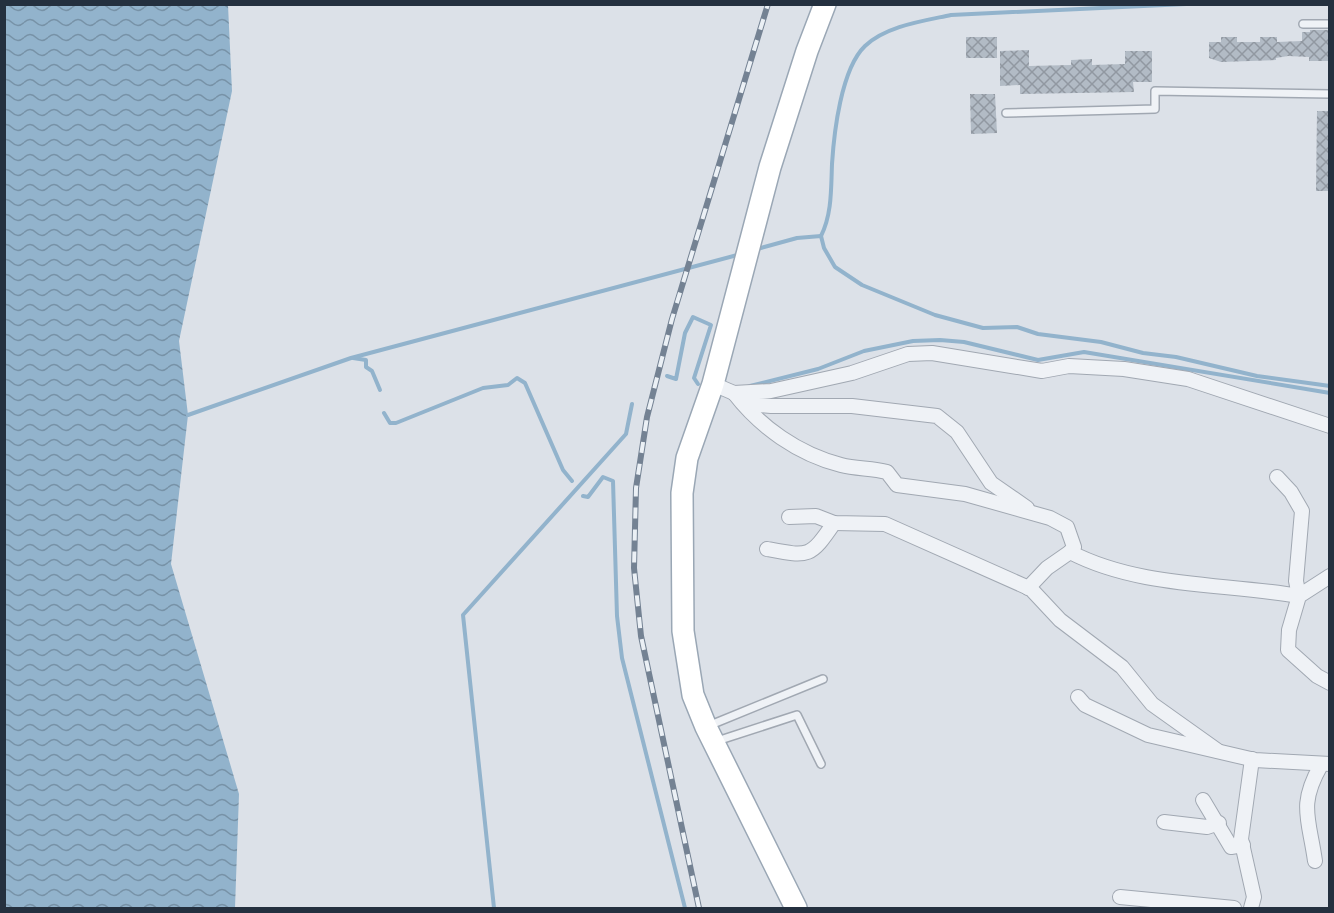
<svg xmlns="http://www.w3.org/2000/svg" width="1334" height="913" font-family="Raleway,sans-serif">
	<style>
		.water { fill: url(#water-waves) }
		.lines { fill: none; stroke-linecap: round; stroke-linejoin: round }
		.stream { stroke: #92b3cc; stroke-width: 4 }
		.building { fill: url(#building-cross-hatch) }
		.service-casing { stroke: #a1a8b2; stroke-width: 10 }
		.minor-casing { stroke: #a1a8b2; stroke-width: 16 }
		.primary-casing { stroke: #9aa7b5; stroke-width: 24 }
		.service { stroke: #eff2f6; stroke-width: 7 }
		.minor { stroke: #eff2f6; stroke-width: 14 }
		.primary { stroke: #fff; stroke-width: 21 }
		.rail-casing { stroke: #748293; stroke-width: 6 }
		.rail { stroke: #ebf0f5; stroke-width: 4; stroke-dasharray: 11; stroke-linecap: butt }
	</style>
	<defs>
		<pattern id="water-waves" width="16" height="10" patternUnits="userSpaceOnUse" patternTransform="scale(1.5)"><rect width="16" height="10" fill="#92b3cc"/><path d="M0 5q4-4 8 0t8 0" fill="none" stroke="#7792a7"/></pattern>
		<pattern id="building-cross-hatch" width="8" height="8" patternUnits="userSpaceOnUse" patternTransform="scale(1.5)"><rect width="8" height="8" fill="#b2bbc5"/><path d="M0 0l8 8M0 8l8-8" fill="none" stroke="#9198a1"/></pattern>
	</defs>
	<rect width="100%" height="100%" fill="#dce1e8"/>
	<path class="water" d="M5 4 228 5 232 91 179 341 188 415 171 564 239 794 235 908H5Z"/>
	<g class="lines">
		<g class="stream">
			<path d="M821 236C832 214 831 189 832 164 834 133 841 69 865 46 886 26 923 21 951 15L1186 4"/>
			<path d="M757 249 797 238 821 236 824 248 835 267 862 285 935 315 983 328 1017 327 1038 334 1101 342 1143 353 1176 357 1257 376 1330 386"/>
			<path d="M353 358 366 360V367L372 371 380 390"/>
			<path d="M667 376 676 379 685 333 693 317 711 325 694 378 698 384"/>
			<path d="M750 386 818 369 864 351 913 341 940 340 964 342 1038 360 1084 352 1330 393"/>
			<path d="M384 413 390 423H396L483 388 508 385 517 378 525 383 563 470 572 481"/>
			<path d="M188 415 351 358 741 254"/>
			<path d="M583 496 588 497 603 477 613 481 617 616 622 658 685 908"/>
			<path d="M494 908 463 615 626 434 632 404"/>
		</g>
	</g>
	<g class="building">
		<path d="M1310 30H1329V61H1309V57L1288 56 1276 58V60L1221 62 1209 58V42H1221V37H1237V42H1260V37H1277V42L1302 41V32H1310Z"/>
		<rect x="966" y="37" width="31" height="21"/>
		<path d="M1029 50V66L1071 65V60L1092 59V65L1125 64V51H1152V82H1133L1134 92 1020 94V85L1000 86V51Z"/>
		<path d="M970 94H995L997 133 971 134Z"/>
		<path d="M1317 111H1329V191H1316Z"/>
	</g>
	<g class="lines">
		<g class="service-casing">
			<g id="service">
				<path d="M1303 24H1330"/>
				<path d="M1006 113 1155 109V91L1330 94"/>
				<path d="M708 726 823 679"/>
				<path d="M717 741 797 715 821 764"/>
			</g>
		</g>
		<g class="minor-casing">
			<g id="minor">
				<path d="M713 384 734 393 771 391 852 373 908 354 932 353 1042 371 1069 366 1124 369 1188 379 1330 426"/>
				<path d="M734 393C760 427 798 454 841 465 856 469 872 468 887 472L897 485 965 494 1050 518 1067 527 1074 547 1070 552"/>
				<path d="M735 394 758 405 771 406H852L937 416 957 432 991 483 1027 508"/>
				<path d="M789 517 816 516 834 523 885 524 1031 589 1060 620 1122 667 1152 704 1218 751"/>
				<path d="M767 549C809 557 810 558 834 523"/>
				<path d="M1330 576 1299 596 1289 630 1288 650 1317 676 1330 683"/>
				<path d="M1028 588 1047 568 1070 552C1139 588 1224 583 1299 596L1296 581 1302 511 1291 492 1277 477"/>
				<path d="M1078 697 1085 705 1148 735 1255 760 1330 764"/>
				<path d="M1203 800 1231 847 1243 845"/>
				<path d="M1164 822 1207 827 1219 823"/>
				<path d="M1315 861C1309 818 1298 805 1321 765"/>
				<path d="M1120 897 1234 908"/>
				<path d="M1251 908 1254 897 1241 839 1252 759"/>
			</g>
		</g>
		<g class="primary-casing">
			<path id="primary" d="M796 908 706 727 693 695 683 631 682 493 687 458 713 384 770 167 807 51 825 4"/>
		</g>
		<use href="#service" class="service"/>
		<use href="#minor" class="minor"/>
		<use href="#primary" class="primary"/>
		<g class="rail-casing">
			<path id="rail" d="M699 908 641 636 634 568 636 488 647 417 672 319 768 4"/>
		</g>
		<use href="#rail" class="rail"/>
	</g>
	<rect width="1334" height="913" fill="none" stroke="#24303f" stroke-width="12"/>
</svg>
